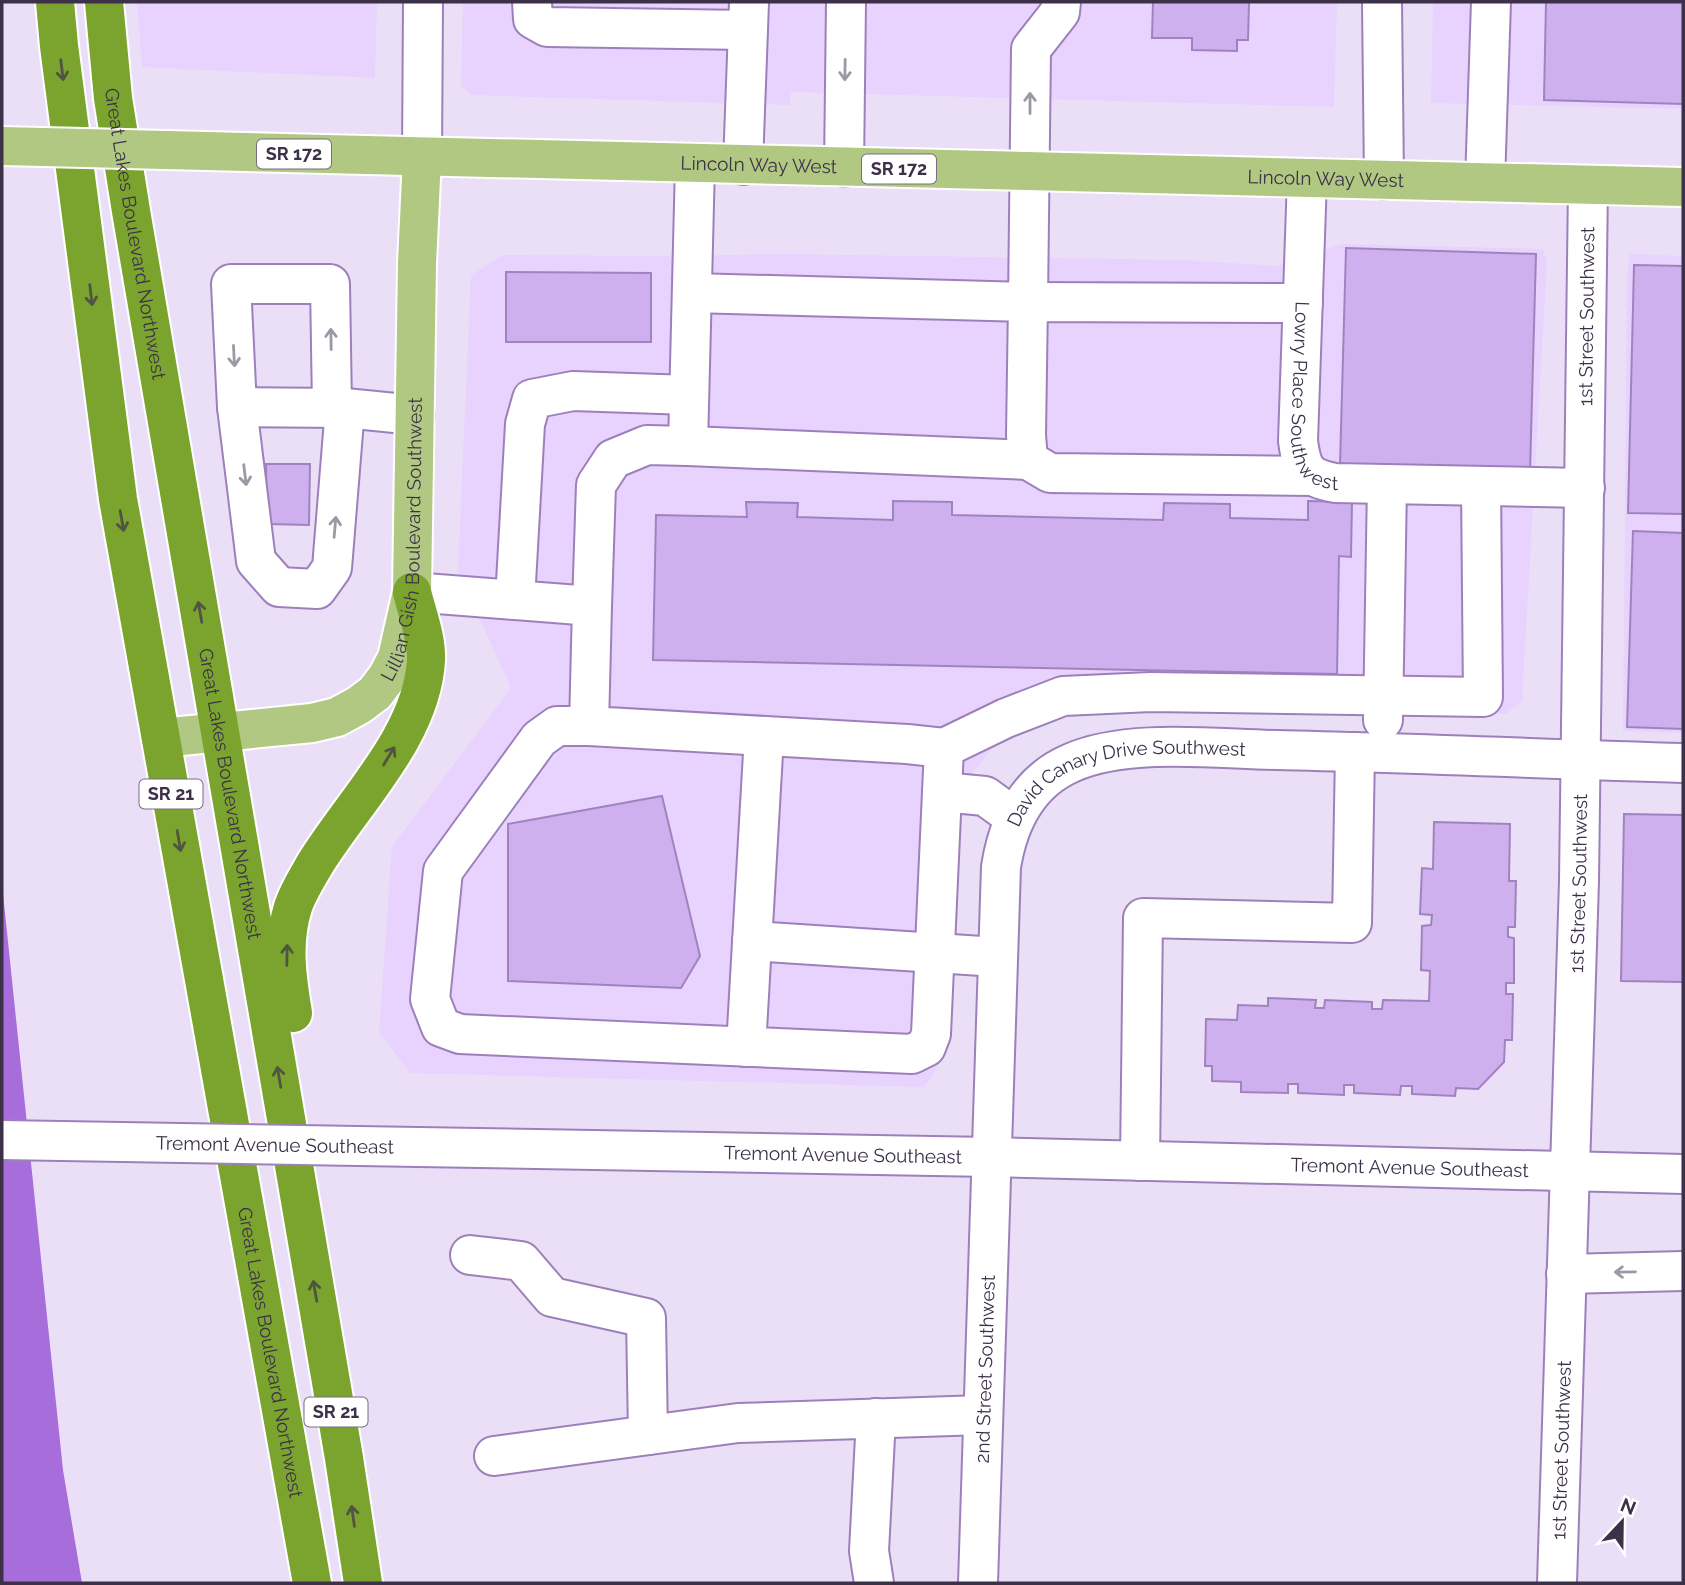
<svg xmlns="http://www.w3.org/2000/svg" width="1685" height="1585" font-family="Raleway,sans-serif">
	<style>
		.built { fill: #e7d3fd }
		.water { fill: #a76edb }
		.building { fill: #ceb0ee; stroke: #a083be; stroke-width: 2 }
		.lines { fill: none; stroke-linecap: round; stroke-linejoin: round }
		.minor-casing { stroke: #9d80ba; stroke-width: 42 }
		.major-casing { stroke: #fff; stroke-width: 42 }
		.highway-casing { stroke: #fff; stroke-width: 42 }
		.minor { stroke: #fff; stroke-width: 38 }
		.major { stroke: #b0c882; stroke-width: 38 }
		.highway { stroke: #7ba42e; stroke-width: 38 }
		.minor-bridge-casing { stroke: #9d80ba; stroke-width: 42; stroke-linecap: butt }
		.major-bridge-casing { stroke: #fff; stroke-width: 42; stroke-linecap: butt }
		.minor-bridge { stroke: #fff; stroke-width: 38 }
		.major-bridge { stroke: #b0c882; stroke-width: 38 }
		.oneway { stroke: #505442 }
		.oneway2 { stroke: #9e98a4 }
		.labels { text-anchor: middle; stroke-width: 7; stroke-linejoin: round; paint-order: stroke }
		.shield { fill: #fff; stroke: #776f80; stroke-width: 2 }
		.shield-label { font-size: 18px; font-weight: bold; fill: #3d314a }
		.street-label { font-size: 19px; fill: #3d314a; stroke: #fff }
	</style>
	<rect width="100%" height="100%" fill="#ebdff8"/>
	<g class="built">
		<path d="M137 2H377L375 78 142 67Z"/>
		<path d="M463 2H1337L1334 107 791 92 790 105 471 95 461 86Z"/>
		<path d="M1433 2H1683V109L1431 103Z"/>
		<path d="M1342 244 1543 249 1547 260 1522 701 1506 714 1066 704 1011 727 966 780 952 860 940 1063 924 1087 411 1073 379 1033 392 846 511 688 458 571 471 275 503 255 676 256 784 254 1185 260 1277 266Z"/>
		<path d="M1630 254 1683 256V733L1623 731 1627 272Z"/>
	</g>
	<path class="water" d="M2 884 63 1470 82 1583H2Z"/>
	<g class="building">
		<path d="M1153 2H1249L1248 40H1237V51L1192 50V38H1152Z"/>
		<path d="M1546 2H1683V104L1544 100Z"/>
		<path d="M1346 248 1536 254 1530 471 1340 465Z"/>
		<path d="M1634 265 1683 266V514L1628 513Z"/>
		<path d="M506 272 651 273V342H506Z"/>
		<path d="M266 464H310L309 525 267 524Z"/>
		<path d="M893 501 952 502V515L1163 520 1164 503 1230 504V518L1308 520V501L1352 502 1351 557 1339 556 1337 674 653 660 656 515 747 517 746 502 798 503 797 517 893 520Z"/>
		<path d="M1633 531 1683 533V729L1627 727Z"/>
		<path d="M662 796 700 956 681 988 508 981V824Z"/>
		<path d="M1624 814 1683 815V982L1621 981Z"/>
		<path d="M1434 822 1510 824 1509 881H1516L1515 927H1508V937L1514 938V983H1506V994H1513L1512 1040H1505L1504 1062 1478 1089 1456 1088 1455 1096 1412 1094V1086H1401L1400 1095 1354 1093V1085H1344V1095L1298 1093V1084H1288V1093L1241 1092V1082L1212 1081V1066H1205L1206 1019 1237 1020 1238 1005 1268 1006V998L1316 1000 1315 1008H1324L1325 1000 1372 1002V1009H1382L1383 1000 1429 1001 1430 971 1421 970 1422 926 1431 925 1432 915 1420 914 1422 868 1433 869Z"/>
	</g>
	<g class="lines">
		<g class="minor-casing">
			<g id="minor">
				<path d="M532 2 533 19 547 27 748 30"/>
				<path d="M1382 2 1384 180"/>
				<path d="M422 157 423 2"/>
				<path d="M743 165 749 2"/>
				<path d="M844 167 846 2"/>
				<path id="s1" d="M1307 178 1298 441C1302 470 1306 477 1335 483L1585 488"/>
				<path d="M1485 182 1491 2"/>
				<path d="M692 293 1028 302 1031 49 1060 12 1061 2"/>
				<path d="M1303 303 1028 302 1026 435 1028 460 1050 473 1312 476"/>
				<path d="M237 407 345 408 415 415"/>
				<path d="M332 407 330 284H231L237 407 256 561 279 587 317 589 332 568 345 408"/>
				<path d="M688 446 1028 460"/>
				<path d="M412 592 592 606 596 485 613 459 647 445 688 446 695 164"/>
				<path d="M515 600 525 424 532 399 573 391 689 395"/>
				<path d="M1383 720 1387 484"/>
				<path d="M589 726H557L539 739 443 871 430 999 441 1027 460 1034 912 1054 926 1047 931 1034 944 748 907 744 589 726 592 606"/>
				<path d="M944 748 1006 718 1063 696 1151 692 1483 697 1481 486"/>
				<path d="M942 792 985 796 1014 817"/>
				<path d="M752 941 997 957"/>
				<path d="M746 1047 764 736"/>
				<path id="s2" d="M418 1147 990 1157 1683 1174"/>
				<path d="M1140 1161 1143 918 1352 923 1355 752"/>
				<path d="M470 1255 521 1261 552 1297 646 1318 648 1435"/>
				<path d="M1566 1274 1683 1271"/>
				<path d="M494 1456 738 1423 983 1415"/>
				<path d="M874 1583 869 1551 876 1418"/>
				<path id="s3" d="M978 1583 1001 867C1008 823 1027 782 1071 763 1127 738 1215 749 1276 750 1412 753 1547 759 1683 763"/>
				<path id="s4" d="M1557 1583 1579 881 1588 185"/>
			</g>
		</g>
		<g class="major-casing">
			<g id="major">
				<path id="s5" d="M166 150 1683 187"/>
				<path id="s6" d="M161 738 312 723 337 717 359 705 375 693 387 677 397 658 412 592 417 263 422 157"/>
			</g>
		</g>
		<g class="highway-casing">
			<g id="highway">
				<path id="s7" d="M55 2 59 46 118 499 312 1583"/>
				<path id="s8" d="M104 2 113 98 131 211 344 1458 363 1583"/>
				<path d="M293 1013C287 978 282 942 293 907 298 892 307 878 315 864 353 802 422 736 426 660 427 638 417 613 412 592"/>
			</g>
		</g>
		<use href="#minor" class="minor"/>
		<use href="#major" class="major"/>
		<use href="#highway" class="highway"/>
		<g class="minor-bridge-casing">
			<g id="minor-bridge">
				<path id="s9" d="M2 1140 418 1147"/>
			</g>
		</g>
		<g class="major-bridge-casing">
			<path id="major-bridge" d="M2 146 166 150"/>
		</g>
		<use href="#minor-bridge" class="minor-bridge"/>
		<use href="#major-bridge" class="major-bridge"/>
	</g>
	<defs><path id="oneway-shaft" d="M-6 0H5M1.5-3L5.5 0L1.5 3" fill="none" stroke-width="1.6" stroke-linecap="round" stroke-linejoin="round" transform="scale(1.75)"/></defs>
	<g class="oneway">
		<use href="#oneway-shaft" transform="translate(62 70) rotate(83)"/>
		<use href="#oneway-shaft" transform="translate(91 295) rotate(83)"/>
		<use href="#oneway-shaft" transform="translate(122 521) rotate(80)"/>
		<use href="#oneway-shaft" transform="translate(200 612) rotate(-100)"/>
		<use href="#oneway-shaft" transform="translate(389 756) rotate(-59)"/>
		<use href="#oneway-shaft" transform="translate(179 841) rotate(80)"/>
		<use href="#oneway-shaft" transform="translate(287 955) rotate(-89)"/>
		<use href="#oneway-shaft" transform="translate(279 1077) rotate(-100)"/>
		<use href="#oneway-shaft" transform="translate(315 1291) rotate(-100)"/>
		<use href="#oneway-shaft" transform="translate(353 1516) rotate(-98)"/>
	</g>
	<g class="oneway2">
		<use href="#oneway-shaft" transform="translate(845 70) rotate(91)"/>
		<use href="#oneway-shaft" transform="translate(1030 103) rotate(-90)"/>
		<use href="#oneway-shaft" transform="translate(331 339) rotate(-91)"/>
		<use href="#oneway-shaft" transform="translate(234 356) rotate(87)"/>
		<use href="#oneway-shaft" transform="translate(245 475) rotate(83)"/>
		<use href="#oneway-shaft" transform="translate(335 527) rotate(-85)"/>
		<use href="#oneway-shaft" transform="translate(1625 1272) rotate(179)"/>
	</g>
	<g class="labels">
		<g class="shield">
			<rect x="257" y="139.5" width="74" height="29" rx="5"/>
			<rect x="862" y="154.5" width="74" height="29" rx="5"/>
			<rect x="139.5" y="779.5" width="63" height="29" rx="5"/>
			<rect x="304.5" y="1397.5" width="63" height="29" rx="5"/>
		</g>
		<g class="shield-label">
			<text x="294" y="160">SR 172</text>
			<text x="899" y="175">SR 172</text>
			<text x="171" y="800">SR 21</text>
			<text x="336" y="1418">SR 21</text>
		</g>
		<g class="street-label">
			<text dy="7" stroke="none"><textPath href="#s5" startOffset="593">Lincoln Way West</textPath></text>
			<text dy="7" stroke="none"><textPath href="#s5" startOffset="1160">Lincoln Way West</textPath></text>
			<text dy="7" stroke="none"><textPath href="#s8" startOffset="234">Great Lakes Boulevard Northwest</textPath></text>
			<text dy="7" stroke="none"><textPath href="#s4" startOffset="1267">1st Street Southwest</textPath></text>
			<text dy="7" stroke="none"><textPath href="#s1" startOffset="226">Lowry Place Southwest</textPath></text>
			<text dy="7" stroke="none"><textPath href="#s6" startOffset="383">Lillian Gish Boulevard Southwest</textPath></text>
			<text dy="7" stroke="none"><textPath href="#s3" startOffset="892">David Canary Drive Southwest</textPath></text>
			<text dy="7" stroke="none"><textPath href="#s8" startOffset="802">Great Lakes Boulevard Northwest</textPath></text>
			<text dy="7" stroke="none"><textPath href="#s4" startOffset="700">1st Street Southwest</textPath></text>
			<text dy="7" stroke="none"><textPath href="#s9" startOffset="273">Tremont Avenue Southeast</textPath></text>
			<text dy="7" stroke="none"><textPath href="#s2" startOffset="425">Tremont Avenue Southeast</textPath></text>
			<text dy="7" stroke="none"><textPath href="#s2" startOffset="992">Tremont Avenue Southeast</textPath></text>
			<text dy="7" stroke="none"><textPath href="#s7" startOffset="1368">Great Lakes Boulevard Northwest</textPath></text>
			<text dy="7" stroke="none"><textPath href="#s3" startOffset="214">2nd Street Southwest</textPath></text>
			<text dy="7" stroke="none"><textPath href="#s4" startOffset="133">1st Street Southwest</textPath></text>
		</g>
	</g>
	<rect width="1685" height="1585" fill="none" stroke="#3d314a" stroke-width="7"/>
	<g transform="translate(1622 1522) rotate(22)" stroke="#ffffff" stroke-width="5" paint-order="stroke">
	<path d="M0-5L12 26L0 18L-12 26Z" fill="#3d314a"/>
	<text y="-10" font-size="19" font-weight="bold" text-anchor="middle" fill="#3d314a">N</text>
	</g>
</svg>
